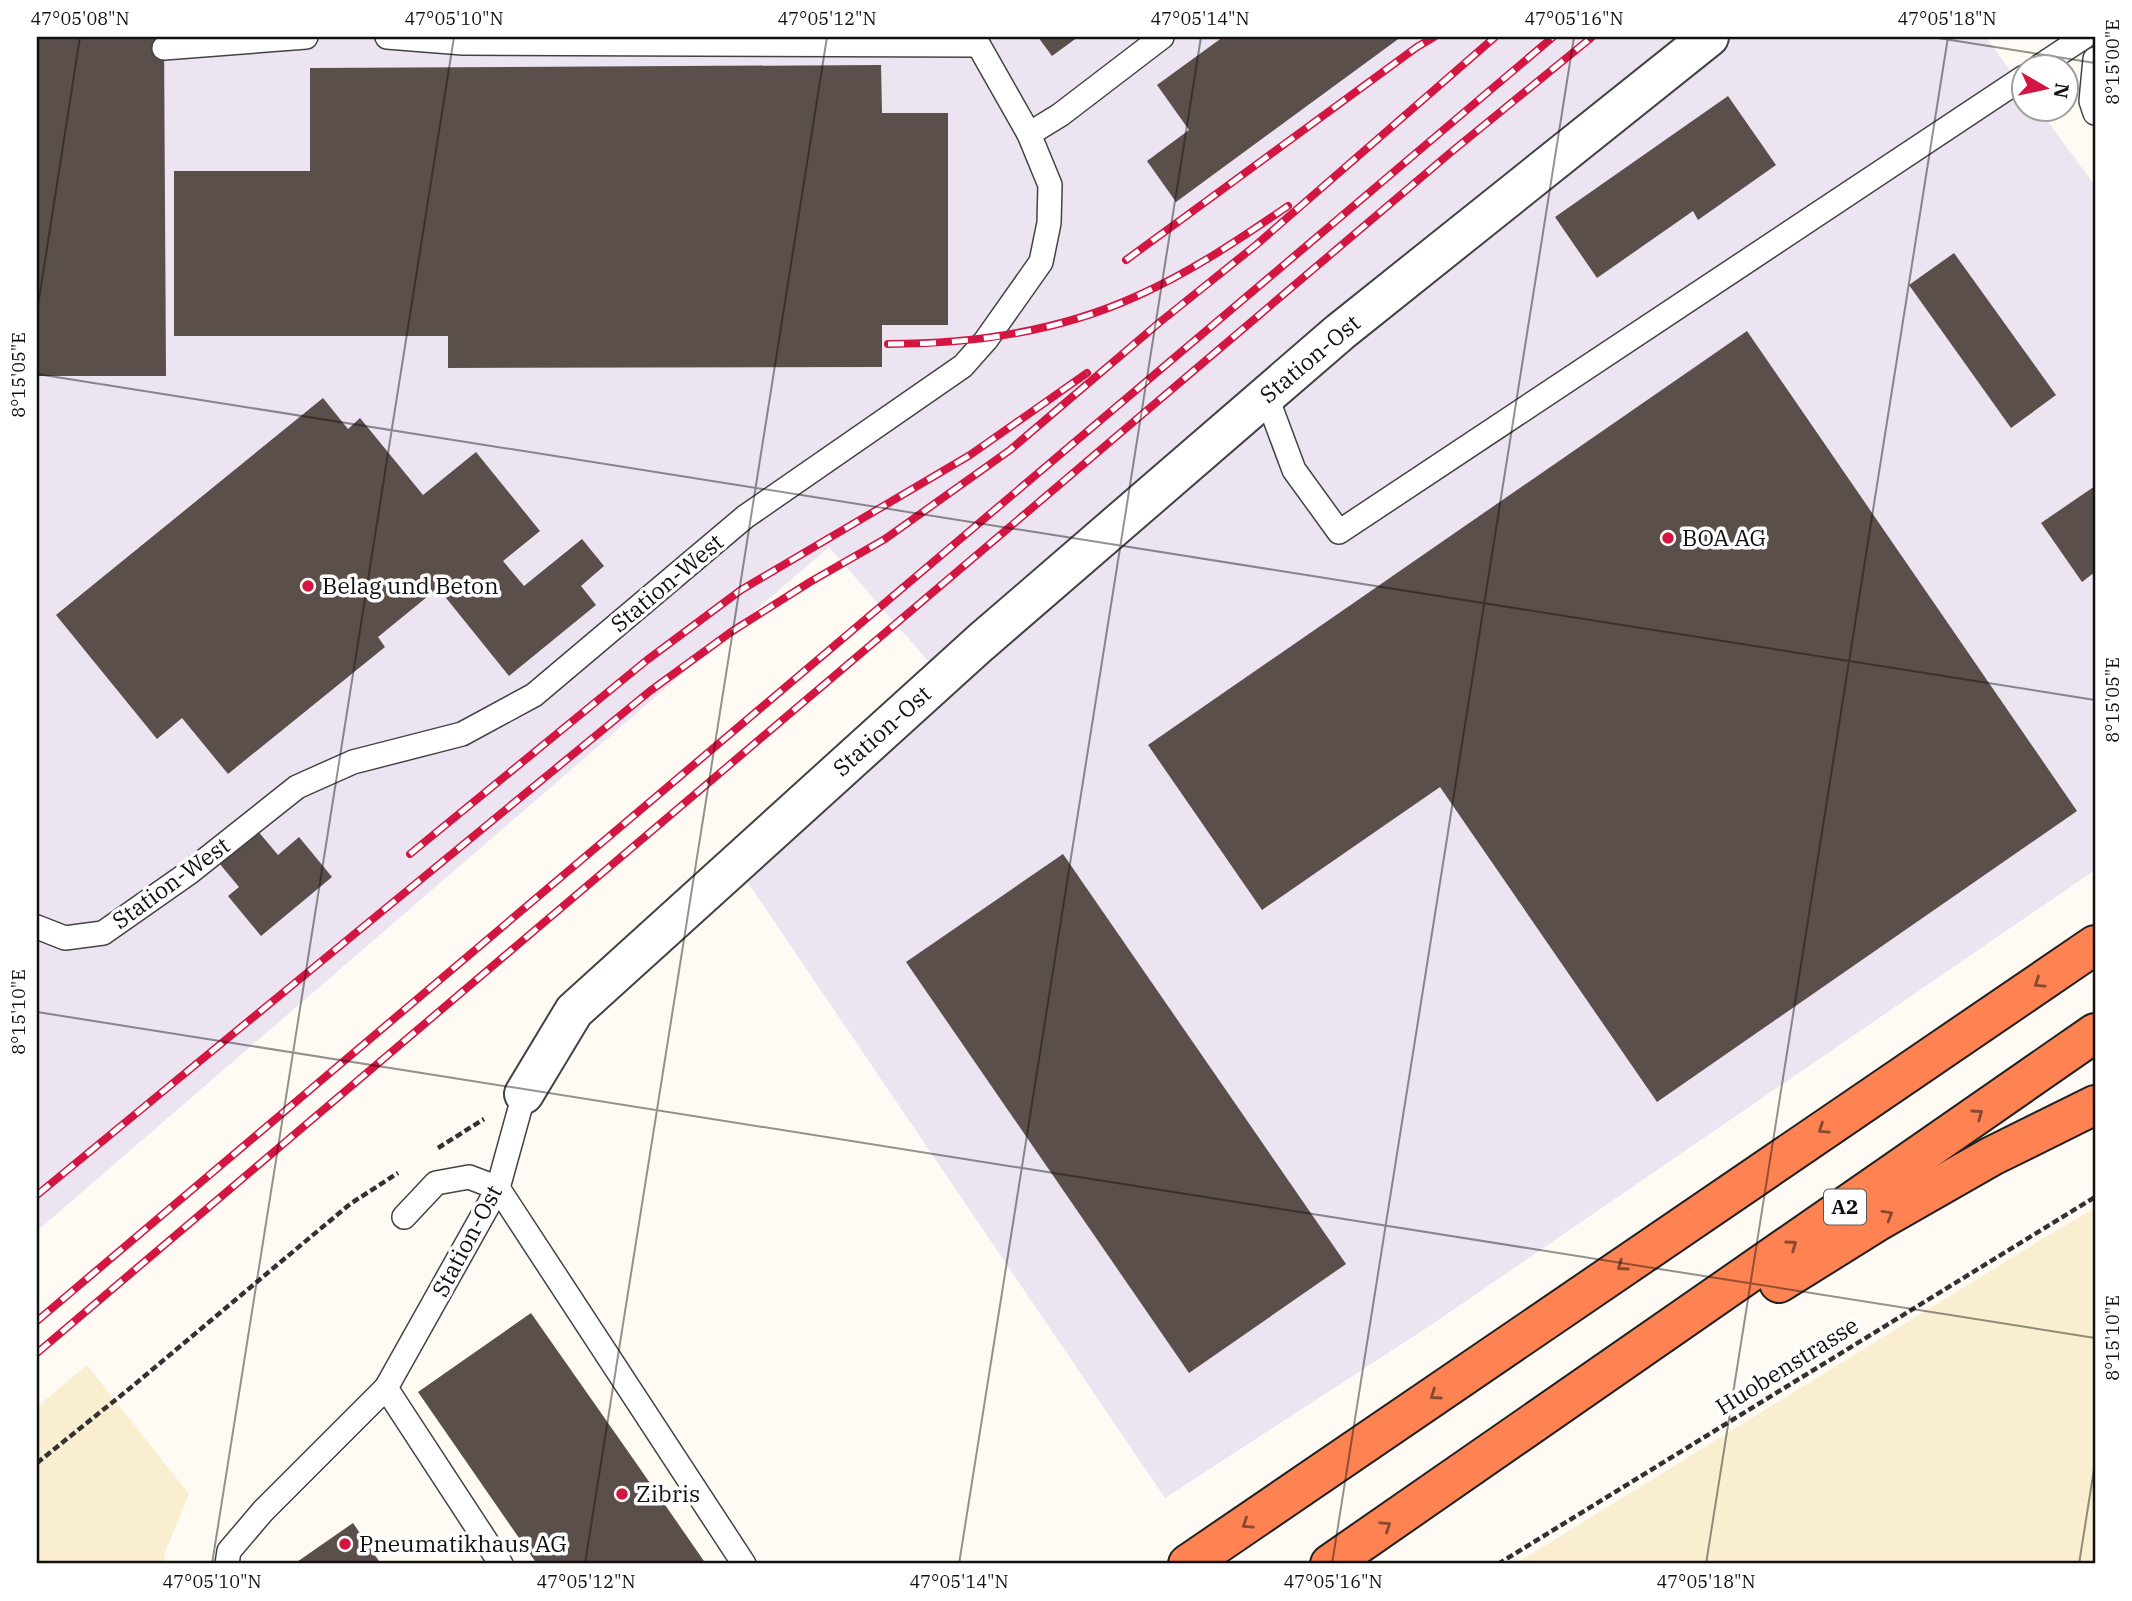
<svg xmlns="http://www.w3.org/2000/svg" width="2132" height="1601" font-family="'IBM Plex Serif',serif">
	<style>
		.industrial { fill: #ece4f0 }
		.farmland { fill: #f9eed0 }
		.building { fill: #5b4f4b }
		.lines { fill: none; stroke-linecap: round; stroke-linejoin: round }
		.service-casing { stroke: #434343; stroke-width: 26 }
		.minor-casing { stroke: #434343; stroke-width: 42 }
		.motorway-casing { stroke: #212121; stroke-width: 42 }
		.path { stroke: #323232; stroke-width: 4.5; stroke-dasharray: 7 3.5; stroke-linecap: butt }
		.service { stroke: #fff; stroke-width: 23 }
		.minor { stroke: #fff; stroke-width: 38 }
		.motorway { stroke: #ff8252; stroke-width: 38 }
		.rail-casing { stroke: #d31641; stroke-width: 8 }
		.rail { stroke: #fff; stroke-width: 5; stroke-dasharray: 16; stroke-linecap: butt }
		.oneway { stroke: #884931 }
		.ticks { fill: none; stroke: #101010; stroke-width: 2; stroke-opacity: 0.45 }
		.poi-dot { fill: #d31641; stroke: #fff; stroke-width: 2.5 }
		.labels { text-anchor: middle; stroke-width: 7; stroke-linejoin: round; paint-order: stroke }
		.shield { fill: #fff; stroke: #585858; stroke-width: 2 }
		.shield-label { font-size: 21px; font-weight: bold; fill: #101010 }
		.street-label { font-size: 23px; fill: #101010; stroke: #fff }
		.poi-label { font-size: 23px; fill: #101010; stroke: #fff; text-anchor: start }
		.neatline { fill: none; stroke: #101010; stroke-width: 2.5 }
		.ticks-label { font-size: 18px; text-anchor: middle; fill: #101010 }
	</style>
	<rect width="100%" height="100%" fill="#fffbf4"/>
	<path class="industrial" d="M37 37H1986L2023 88 2024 108 2039 109 2095 186V870L1431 1325 1165 1498 727 852 929 662 829 547 37 1231Z"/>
	<g class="farmland">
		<path d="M2095 1208V1564H1515L2047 1236Z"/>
		<path d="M87 1365 189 1494 164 1555 165 1564H37V1407Z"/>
	</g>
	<g class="building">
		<path d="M37 37H164L166 376H37Z"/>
		<path d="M1038 37H1078L1052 56Z"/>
		<path d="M1223 37H1401L1176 202 1147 161 1189 130 1157 85Z"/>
		<path d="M881 65 882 113H948V325H882V367L448 368V336H174V171H310V68Z"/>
		<path d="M1728 96 1776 165 1698 220 1693 211 1597 278 1555 217Z"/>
		<path d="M1954 253 2056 395 2011 428 1909 285Z"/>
		<path d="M1747 331 2077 811 1657 1102 1440 787 1262 910 1148 745Z"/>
		<path d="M323 398 348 429 360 418 423 495 476 452 540 531 503 561 524 586 582 539 604 566 581 586 596 605 509 676 438 588 378 637 385 647 228 774 182 718 157 739 56 615Z"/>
		<path d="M2095 486V572L2082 582 2041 523Z"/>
		<path d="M257 830 278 855 299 837 332 877 261 936 228 896 239 887 219 863Z"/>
		<path d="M1063 854 1346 1264 1189 1373 906 962Z"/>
		<path d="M531 1313 634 1460 706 1564H537L418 1392Z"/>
		<path d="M353 1523 381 1564H294Z"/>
	</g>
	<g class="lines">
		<g class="service-casing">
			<g id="service">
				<path d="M387 37 463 43 978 45"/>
				<path d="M164 48 306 37"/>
				<path d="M2095 59 2091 101 2095 113"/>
				<path d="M2040 66 2084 37"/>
				<path d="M1029 134 1060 115 1162 37"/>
				<path d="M1266 395 1294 470 1339 532 2024 77"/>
				<path d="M37 927 65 938 103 933 190 872 297 787 353 762 462 734 534 695 745 517 963 366 986 340 1041 262 1049 223 1050 185 1029 134 974 37"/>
				<path d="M404 1217 436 1183 469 1177 498 1188 744 1564"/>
				<path d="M386 1388 501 1564"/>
				<path d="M227 1564 229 1551 263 1511 386 1388 498 1188 524 1094"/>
			</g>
		</g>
		<g class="minor-casing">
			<path id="minor" d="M524 1094 574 1011 980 643 1340 332 1709 37"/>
		</g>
		<g class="motorway-casing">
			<g id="motorway">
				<path d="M1779 1283 1880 1220 1992 1156 2095 1105"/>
				<path d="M1188 1564 2095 945"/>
				<path d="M1330 1564 2095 1033"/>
			</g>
		</g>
		<g class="path">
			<path d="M438 1148 484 1119"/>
			<path d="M37 1463 129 1389 350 1204 398 1173"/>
			<path d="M1498 1564 2095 1197"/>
		</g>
		<use href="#service" class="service"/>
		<use href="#minor" class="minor"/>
		<use href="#motorway" class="motorway"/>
		<g class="rail-casing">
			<g id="rail">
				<path d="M1126 260 1417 47 1434 37"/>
				<path d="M888 344C974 344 1058 332 1137 296 1191 272 1240 239 1288 206"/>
				<path d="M410 854 647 660 741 590 970 455 1087 373"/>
				<path d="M37 1195 650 691 731 632 810 582 885 539 1010 450 1160 322 1256 245 1495 37"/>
				<path d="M37 1321 1553 37"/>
				<path d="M37 1353 1450 153 1592 37"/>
			</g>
		</g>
		<use href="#rail" class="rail"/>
	</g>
	<defs><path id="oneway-chevron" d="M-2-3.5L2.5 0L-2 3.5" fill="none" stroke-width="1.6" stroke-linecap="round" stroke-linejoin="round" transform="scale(1.75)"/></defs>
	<g class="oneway">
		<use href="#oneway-chevron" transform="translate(2039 983) rotate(146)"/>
		<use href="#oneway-chevron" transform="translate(1978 1114) rotate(-35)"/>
		<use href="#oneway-chevron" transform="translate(1823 1129) rotate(146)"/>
		<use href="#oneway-chevron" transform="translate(1888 1215) rotate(-30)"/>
		<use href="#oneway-chevron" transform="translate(1792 1245) rotate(-35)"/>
		<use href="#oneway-chevron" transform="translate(1622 1266) rotate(145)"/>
		<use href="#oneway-chevron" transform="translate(1435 1395) rotate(145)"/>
		<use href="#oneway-chevron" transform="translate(1247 1524) rotate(146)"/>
		<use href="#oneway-chevron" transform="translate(1386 1526) rotate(-34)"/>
	</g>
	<path class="ticks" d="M1932 37 2095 63M37 312 80 37M37 374 2095 700M37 1012 2095 1338M212 1564 454 37M585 1564 827 37M959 1564 1201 37M1332 1564 1574 37M1706 1564 1948 37M2079 1564 2095 1463"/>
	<g class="poi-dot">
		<circle cx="1668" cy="538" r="7"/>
		<circle cx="308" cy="586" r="7"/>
		<circle cx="622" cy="1494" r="7"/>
		<circle cx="345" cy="1544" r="7"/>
	</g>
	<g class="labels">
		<rect class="shield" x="1824" y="1189.5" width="42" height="35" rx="5"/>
		<g class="shield-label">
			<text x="1845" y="1214">A2</text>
		</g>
		<g class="street-label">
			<text transform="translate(1310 359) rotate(-40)" y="8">Station-Ost</text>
			<text transform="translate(667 583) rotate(-40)" y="8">Station-West</text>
			<text transform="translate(882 731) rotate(-42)" y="8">Station-Ost</text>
			<text transform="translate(171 883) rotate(-36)" y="8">Station-West</text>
			<text transform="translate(467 1241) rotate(-62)" y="8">Station-Ost</text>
			<text transform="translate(1787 1366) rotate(-32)" y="8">Huobenstrasse</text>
		</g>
		<g class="poi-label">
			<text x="1682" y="546">BOA AG</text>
			<text x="322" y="594">Belag und Beton</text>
			<text x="636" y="1502">Zibris</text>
			<text x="359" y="1552">Pneumatikhaus AG</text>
		</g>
	</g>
	<rect width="2132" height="1601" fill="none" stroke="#ffffff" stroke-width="77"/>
	<g transform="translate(2045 88) rotate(99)"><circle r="33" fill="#ffffff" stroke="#9f9f9f" stroke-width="2"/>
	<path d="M0-5L12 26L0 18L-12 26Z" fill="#d31641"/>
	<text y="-10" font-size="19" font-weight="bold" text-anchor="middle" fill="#101010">N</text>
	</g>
	<rect x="38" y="38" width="2056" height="1524" class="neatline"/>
	<g class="ticks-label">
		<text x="80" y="25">47°05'08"N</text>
		<text x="454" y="25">47°05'10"N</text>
		<text x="827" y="25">47°05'12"N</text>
		<text x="1200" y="25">47°05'14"N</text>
		<text x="1574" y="25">47°05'16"N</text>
		<text x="1947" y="25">47°05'18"N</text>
		<text transform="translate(2113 62) rotate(-90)" y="6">8°15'00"E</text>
		<text transform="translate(19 375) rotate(-90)" y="6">8°15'05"E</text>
		<text transform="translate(2113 700) rotate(-90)" y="6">8°15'05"E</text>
		<text transform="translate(19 1012) rotate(-90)" y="6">8°15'10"E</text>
		<text transform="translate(2113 1338) rotate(-90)" y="6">8°15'10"E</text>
		<text x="212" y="1588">47°05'10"N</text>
		<text x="586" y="1588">47°05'12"N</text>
		<text x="959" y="1588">47°05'14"N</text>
		<text x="1333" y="1588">47°05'16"N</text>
		<text x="1706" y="1588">47°05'18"N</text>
	</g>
</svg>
